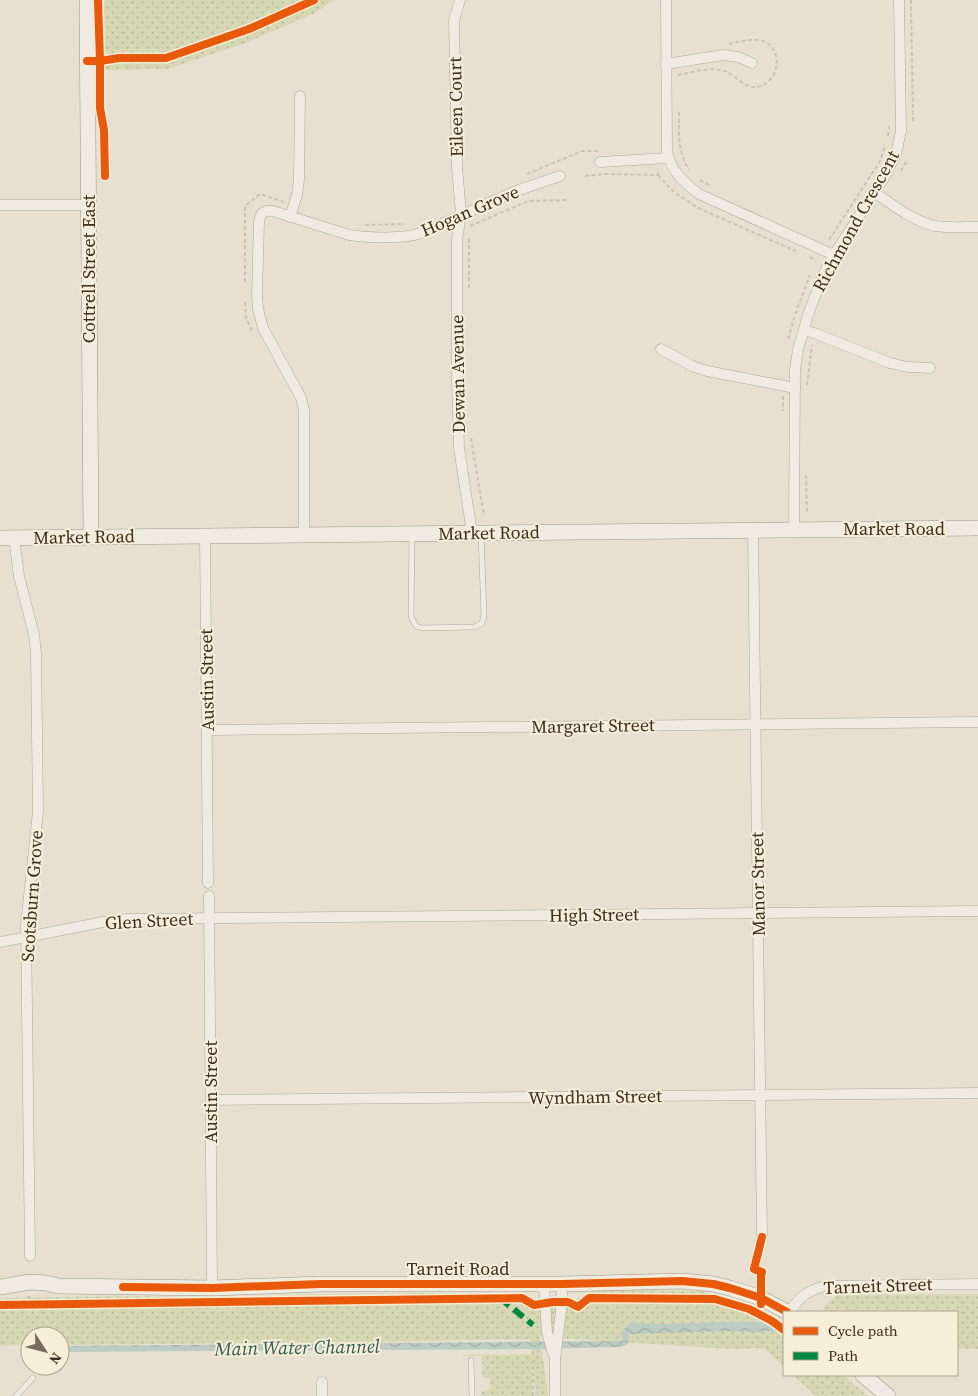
<svg xmlns="http://www.w3.org/2000/svg" width="978" height="1396" font-family="'Source Serif 4',serif">
	<style>
		.green { fill: url(#green-dots) }
		.water { fill: url(#water-waves) }
		.lines { fill: none; stroke-linecap: round; stroke-linejoin: round }
		.lane-casing { stroke: #ada599; stroke-width: 6 }
		.street-casing { stroke: #ada599; stroke-width: 11 }
		.secondary-casing { stroke: #9c958a; stroke-width: 16 }
		.path { stroke: #c8c2b9; stroke-width: 2; stroke-dasharray: 4 2.5; stroke-linecap: butt }
		.lane { stroke: #efebe3; stroke-width: 5 }
		.street { stroke: #efebe3; stroke-width: 10 }
		.secondary { stroke: #efebe3; stroke-width: 15 }
		.quiet { stroke: #00873e; stroke-width: 6; stroke-dasharray: 12 6; stroke-linecap: butt }
		.cycleway-casing { stroke: #f7eed8; stroke-width: 11 }
		.cycleway { stroke: #e8590c; stroke-width: 8 }
		.labels { text-anchor: middle; stroke-width: 4; stroke-linejoin: round; paint-order: stroke }
		.street-label { font-size: 18px; fill: #3d2e20; stroke: #f7eed8 }
		.water-label { font-size: 19px; font-style: italic; fill: #2f5d5a; stroke: #f7eed8 }
	</style>
	<defs>
		<pattern id="green-dots" width="8" height="8" patternUnits="userSpaceOnUse" patternTransform="scale(1.25)"><rect width="8" height="8" fill="#d6d7b3"/><path d="M2 2h.1M6 6h.1" fill="none" stroke="#b9b99a" stroke-width="1.8" stroke-linecap="round"/></pattern>
		<pattern id="water-waves" width="16" height="10" patternUnits="userSpaceOnUse" patternTransform="scale(1.25)"><rect width="16" height="10" fill="#bcccc2"/><path d="M0 5q4-4 8 0t8 0" fill="none" stroke="#a2b0a6"/></pattern>
	</defs>
	<rect width="100%" height="100%" fill="#e7e0d1"/>
	<g class="green">
		<path d="M104 0H334L313 14 243 44 167 69 105 70Z"/>
		<path d="M596 1290 702 1291 784 1329V1367L764 1348 730 1349 540 1337 548 1396H535L534 1371 530 1339 369 1342 60 1345V1336H30V1345L0 1346V1298L135 1296 242 1298 310 1294 431 1293 526 1294 533 1297 538 1302 573 1301 588 1293Z"/>
		<path d="M978 1294V1349H957V1312H823L824 1306 837 1295Z"/>
		<path d="M532 1354V1396H482V1391L490 1390V1378L482 1377V1356H461V1355Z"/>
		<path d="M793 1375H843L868 1396H816Z"/>
	</g>
	<path class="water" d="M631 1322 652 1324 733 1322H784V1330L759 1332 727 1331 629 1334 628 1344 621 1347 533 1349 60 1352V1346L617 1341 622 1340C623 1329 622 1331 631 1322Z"/>
	<g class="lines">
		<g class="lane-casing">
			<g id="lane">
				<path d="M412 535 411 617 416 626 422 628 475 627 482 623 484 616 481 534"/>
				<path d="M471 1360 472 1396"/>
				<path d="M16 1396 33 1378"/>
			</g>
		</g>
		<g class="street-casing">
			<g id="street">
				<path d="M460 0 454 20 457 166 461 214 457 240V380L459 448 472 533"/>
				<path d="M666 0 667 150C670 170 683 182 699 194L834 255"/>
				<path d="M666 64 723 55 738 57 752 63"/>
				<path d="M600 162 668 158"/>
				<path d="M874 192C893 205 913 221 935 226 949 228 964 227 978 227"/>
				<path d="M0 205H89"/>
				<path d="M290 217 297 195 299 180 300 96"/>
				<path d="M804 330 814 333 890 363 907 367 930 368"/>
				<path d="M661 349 692 366 707 371 795 388"/>
				<path d="M753 530 762 1237"/>
				<path d="M794 530 795 370 798 349 809 312 823 275 834 255 887 173 896 154 901 131 899 0"/>
				<path d="M205 536 208 883"/>
				<path d="M304 536V410L301 398 263 328 258 309 257 295 259 222C260 213 264 210 273 211L349 235C368 238 404 239 421 233L516 191 560 176"/>
				<path d="M14 538 19 576 34 635 36 653 38 811 26 925 30 1256"/>
				<path d="M208 730 978 722"/>
				<path d="M209 896 212 1288"/>
				<path d="M0 942 103 922 128 919 978 911"/>
				<path d="M211 1100 978 1093"/>
				<path d="M544 1284 547 1332 553 1354"/>
				<path d="M789 1312C800 1297 806 1291 825 1286L978 1284"/>
				<path d="M322 1396V1382"/>
				<path d="M555 1396V1360L562 1302V1284"/>
			</g>
		</g>
		<g class="secondary-casing">
			<g id="secondary">
				<path d="M87 0 91 537"/>
				<path d="M0 538 978 528"/>
				<path d="M0 1287 30 1282 46 1283 58 1286 212 1288 320 1284H562L682 1281 713 1284 730 1288 761 1298 787 1312"/>
				<path d="M863 1375 888 1396"/>
			</g>
		</g>
		<g class="path">
			<path d="M911 0 913 123"/>
			<path d="M678 75C690 73 709 67 720 70 735 72 745 92 761 86 779 79 783 51 765 42 754 37 739 42 728 44"/>
			<path d="M679 112C679 134 677 150 689 170"/>
			<path d="M888 136 889 126"/>
			<path d="M901 171 906 162"/>
			<path d="M527 174 582 151H598"/>
			<path d="M658 175 674 192 700 209 796 251"/>
			<path d="M585 176 604 174 658 175V169"/>
			<path d="M700 180 711 186"/>
			<path d="M365 225 405 224"/>
			<path d="M470 226 528 201 567 200"/>
			<path d="M829 240 880 161 885 146"/>
			<path d="M810 257 816 261"/>
			<path d="M245 282V206L260 194 284 202"/>
			<path d="M469 288V238"/>
			<path d="M245 302 246 318 253 333"/>
			<path d="M788 339 796 312 810 275"/>
			<path d="M807 385 812 345"/>
			<path d="M783 396V411"/>
			<path d="M471 438 484 516"/>
			<path d="M806 475 807 513"/>
			<path d="M29 1305V1296"/>
			<path d="M533 1396V1362L538 1357 537 1340"/>
		</g>
		<use href="#lane" class="lane"/>
		<use href="#street" class="street"/>
		<use href="#secondary" class="secondary"/>
		<path class="quiet" d="M500 1298 533 1325"/>
		<g class="cycleway-casing">
			<g id="cycleway">
				<path d="M98 0 100 61V108L104 130 105 176"/>
				<path d="M87 61H100L119 58H166L249 29 314 0"/>
				<path d="M123 1287 212 1288 320 1284H562L682 1281 713 1284 730 1288 761 1298 787 1312"/>
				<path d="M761 1304V1276L762 1272 754 1269 762 1237"/>
				<path d="M0 1305 522 1298 534 1305 553 1302H568L578 1307 589 1298 715 1299 749 1309 772 1321 784 1330"/>
			</g>
		</g>
		<use href="#cycleway" class="cycleway"/>
	</g>
	<g class="labels">
		<g class="street-label">
			<text transform="translate(456 107) rotate(-91)" y="6">Eileen Court</text>
			<text transform="translate(470 211) rotate(-23)" y="6">Hogan Grove</text>
			<text transform="translate(856 221) rotate(-61)" y="6">Richmond Crescent</text>
			<text transform="translate(89 269) rotate(-90)" y="6">Cottrell Street East</text>
			<text transform="translate(458 374) rotate(-91)" y="6">Dewan Avenue</text>
			<text x="894" y="535">Market Road</text>
			<text transform="translate(489 533) rotate(-1)" y="6">Market Road</text>
			<text transform="translate(84 537) rotate(-1)" y="6">Market Road</text>
			<text transform="translate(207 680) rotate(-91)" y="6">Austin Street</text>
			<text transform="translate(593 726) rotate(-1)" y="6">Margaret Street</text>
			<text transform="translate(758 884) rotate(-91)" y="6">Manor Street</text>
			<text transform="translate(32 896) rotate(-86)" y="6">Scotsburn Grove</text>
			<text transform="translate(594 915) rotate(-1)" y="6">High Street</text>
			<text transform="translate(149 921) rotate(-3)" y="6">Glen Street</text>
			<text transform="translate(211 1092) rotate(-90)" y="6">Austin Street</text>
			<text transform="translate(595 1097) rotate(-1)" y="6">Wyndham Street</text>
			<text x="458" y="1275">Tarneit Road</text>
			<text transform="translate(878 1286) rotate(-2)" y="6">Tarneit Street</text>
		</g>
		<g class="water-label">
			<text transform="translate(297 1347) rotate(-1)" y="7">Main Water Channel</text>
		</g>
	</g>
	<rect x="783" y="1311" width="175" height="65" fill="#f7eed8" stroke="#ada18e"/>
	<rect x="793" y="1327" width="25" height="8" fill="#e8590c" stroke="#ada18e"/>
	<text x="828" y="1336" font-size="15" fill="#3d2e20">Cycle path</text>
	<rect x="793" y="1352" width="25" height="8" fill="#00873e" stroke="#ada18e"/>
	<text x="828" y="1361" font-size="15" fill="#3d2e20">Path</text>
	<g transform="translate(45 1351) rotate(126)"><circle r="24" fill="#f7eed8" stroke="#ada18e"/>
	<path d="M0-4L9 19L0 12L-9 19Z" fill="#786c5e"/>
	<text y="-8" font-size="14" font-weight="bold" text-anchor="middle" fill="#3d2e20">N</text>
	</g>
</svg>
